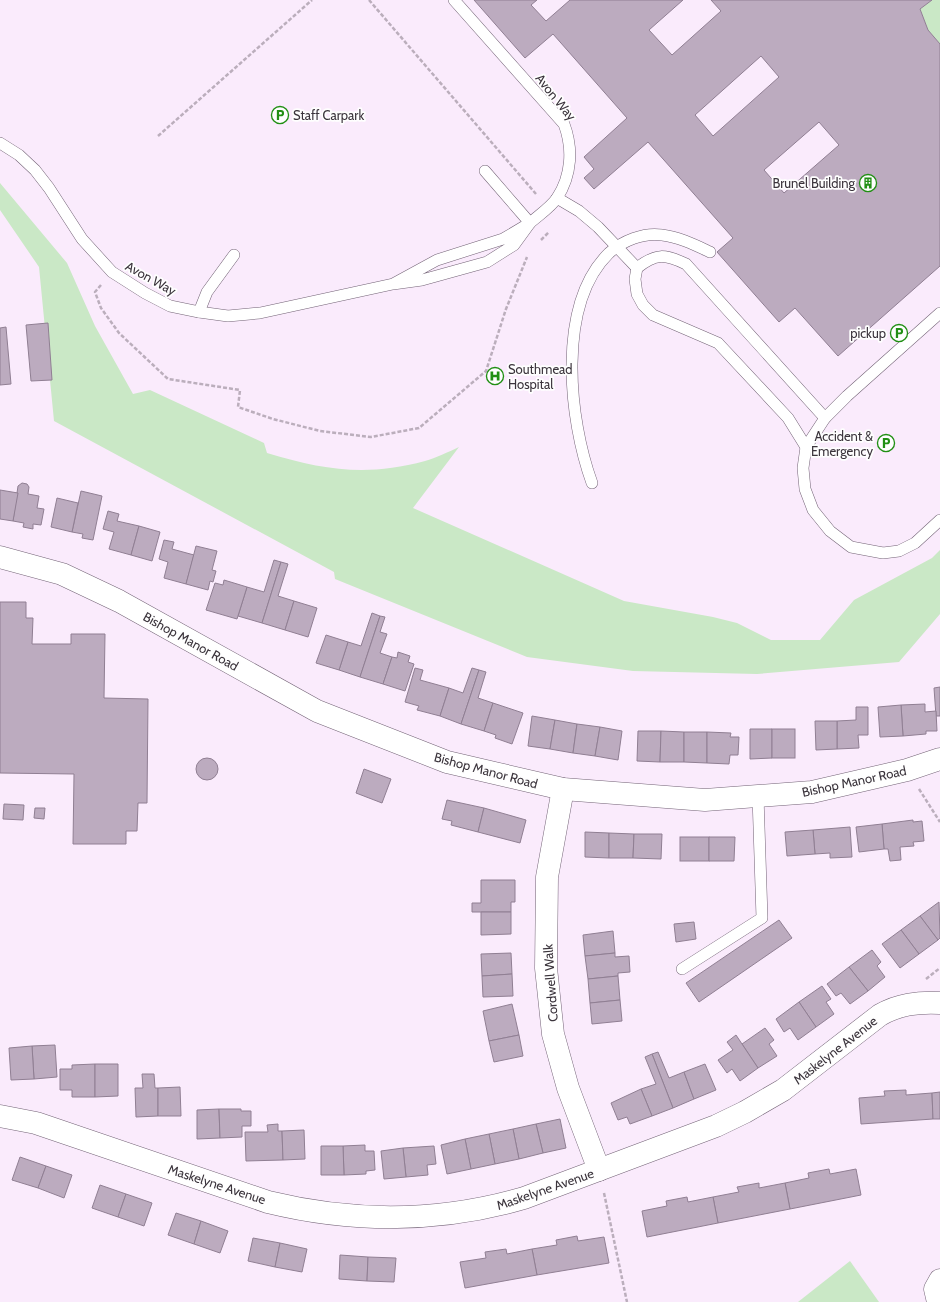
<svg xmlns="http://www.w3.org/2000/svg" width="940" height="1302" font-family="Cabin,sans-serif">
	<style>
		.green { fill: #cae8c6 }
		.building { fill: #bcabbf; stroke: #907f93; fill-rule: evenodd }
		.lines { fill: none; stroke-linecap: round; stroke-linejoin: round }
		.service-casing { stroke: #736376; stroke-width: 12 }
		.minor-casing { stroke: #736376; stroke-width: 23 }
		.path { stroke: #bbaebc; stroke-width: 2.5; stroke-dasharray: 4 2; stroke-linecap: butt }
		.service { stroke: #fff; stroke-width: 11 }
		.minor { stroke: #fff; stroke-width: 22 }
		.labels { text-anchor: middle; stroke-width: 3.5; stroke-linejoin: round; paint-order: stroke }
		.street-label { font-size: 13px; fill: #3b343c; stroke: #fefefe }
		.poi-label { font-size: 13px; fill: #3b343c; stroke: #fefefe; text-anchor: end }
	</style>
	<rect width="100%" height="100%" fill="#faebfc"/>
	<g class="green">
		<path d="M932 0H940V44L928 30 920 9Z"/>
		<path d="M0 183 67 263 95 326 133 394 150 390 264 443 267 453C324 470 366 477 425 461 436 458 448 452 459 447L413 508 624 601 713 617 737 623 771 640H820L854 600 932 558 940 550V614L899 662 757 674 633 671 527 657 335 579 334 572 54 421 39 267 0 210Z"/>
		<path d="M850 1261 879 1302H798Z"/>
	</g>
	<g class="building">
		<path d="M474 0H537L531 5 546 21 570 0H683L649 30 672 55 721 11 711 0H932L920 9 928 30 940 44V266L838 356 795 308 779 322 717 252 733 238 648 142 594 189 584 178 594 169 584 157 627 118 553 34 525 58ZM761 56 779 77 713 136 695 115ZM819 122 839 145 784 193 764 170Z"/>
		<path d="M48 323 52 380 31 381 26 325Z"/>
		<path d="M6 327 11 384 0 385V328Z"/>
		<path d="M22 483 27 484 29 487 28 494 39 496 37 508 44 509 41 525 33 524V529L23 527 24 523 13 521 18 486Z"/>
		<path d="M0 490 18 493 13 521 0 519Z"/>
		<path d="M81 491 102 496 93 540 82 538 83 534 72 532Z"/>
		<path d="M57 498 78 503 72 532 51 527Z"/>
		<path d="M108 511 119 514 117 521 139 526 131 555 109 549 114 532 103 529Z"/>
		<path d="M139 526 160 532 152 561 131 555Z"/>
		<path d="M164 540 174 542 172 549 194 555 186 584 164 578 168 562 159 559Z"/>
		<path d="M196 546 217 551 212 570 216 571 213 582 210 581 208 590 186 584Z"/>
		<path d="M274 560 281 562 262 623 238 616 247 587 264 592Z"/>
		<path d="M281 562 288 564 278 596 294 601 285 630 262 623Z"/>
		<path d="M224 580 247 587 237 619 206 610 215 583 223 585Z"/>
		<path d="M294 601 317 608 308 637 285 630Z"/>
		<path d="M0 602H26V618H33L32 644H71V634H105L104 698 148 699 147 803H138L137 831H126V844H73L74 774 0 773Z"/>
		<path d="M372 613 380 616 360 677 339 670 348 642 361 646Z"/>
		<path d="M380 616 385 617 380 632 387 634 380 653 392 657 383 684 360 677Z"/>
		<path d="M326 635 348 642 339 670 316 663Z"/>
		<path d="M398 652 410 656 408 662 414 664 405 691 383 684 392 657 397 658Z"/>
		<path d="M415 668 423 670 420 680 449 688 440 716 417 710 419 706 405 702Z"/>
		<path d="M472 668 479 670 461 724 440 716 449 688 463 693Z"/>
		<path d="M479 670 486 672 478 698 493 703 484 731 461 724Z"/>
		<path d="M940 687V716H936L934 688Z"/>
		<path d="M493 703 523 713 512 744 495 738 496 735 484 731Z"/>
		<path d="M925 704V712L936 711 937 731H926V734L903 736 901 705Z"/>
		<path d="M901 705 903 736 880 737 878 707Z"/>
		<path d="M856 707H868V735H858L859 748 837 749V721L856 720Z"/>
		<path d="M532 716 555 720 550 749 528 746Z"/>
		<path d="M555 720 577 724 573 753 550 749Z"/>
		<path d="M815 721H837V749L816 750Z"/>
		<path d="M577 724 600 727 595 756 573 753Z"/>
		<path d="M600 727 622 731 618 760 595 756Z"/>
		<path d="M750 729H772V758L750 759Z"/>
		<rect x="772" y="729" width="23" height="29"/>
		<path d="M638 731H661L660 762 637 761Z"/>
		<path d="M661 731 684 732V762H660Z"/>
		<path d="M684 732H707V763L684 762Z"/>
		<path d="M707 732 731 733 730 737H739L738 755H730L729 764 707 763Z"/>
		<circle cx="207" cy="769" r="11"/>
		<path d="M364 769 391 779 382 803 356 793Z"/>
		<path d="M447 800 484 808 478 832 451 825 452 821 442 819Z"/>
		<path d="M4 804 24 805 23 820 3 819Z"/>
		<path d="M35 808H45L44 819 34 818Z"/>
		<path d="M484 808 526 820 520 843 478 832Z"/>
		<path d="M913 820V822L922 821 924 841 913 842 914 846 900 847 901 860 890 861 888 849H884L882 824Z"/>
		<path d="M882 824 884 849 859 852 856 827Z"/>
		<path d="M850 827 852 857 830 858V853L815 854 813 830Z"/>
		<path d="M813 830 815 854 787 856 785 832Z"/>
		<path d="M585 832 609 833V858L585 857Z"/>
		<path d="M609 833 634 834 633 858H609Z"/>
		<path d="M634 834H662L661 859 633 858Z"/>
		<rect x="680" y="837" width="29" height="24"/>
		<path d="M709 837H735L734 861H709Z"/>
		<path d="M481 880H515V902H511V912H472V903H481Z"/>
		<path d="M939 902 940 938 938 940 920 916Z"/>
		<path d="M481 912H511V934L481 935Z"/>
		<path d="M920 916 938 940 919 954 901 930Z"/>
		<path d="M779 920 792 938 699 1002 686 983Z"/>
		<path d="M694 922 696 939 676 942 674 924Z"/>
		<path d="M901 930 919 954 900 968 882 944Z"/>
		<path d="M613 931 615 953 585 956 583 935Z"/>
		<path d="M872 950 881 962 877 966 885 977 868 991 849 967Z"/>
		<path d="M511 953 512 974 482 976 481 954Z"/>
		<path d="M615 953V957L629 956 630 972 618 973V976L588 979 585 956Z"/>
		<path d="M849 967 868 991 850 1004 841 993 836 996 827 984Z"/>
		<path d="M512 974 513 996 483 997 482 976Z"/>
		<path d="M618 976 620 1000 590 1003 588 979Z"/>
		<path d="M822 986 831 999 826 1002 834 1014 816 1027 799 1002Z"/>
		<path d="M620 1000 622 1021 592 1024 590 1003Z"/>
		<path d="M799 1002 816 1027 798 1040 790 1028 784 1032 776 1019Z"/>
		<path d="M512 1004 519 1035 489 1041 483 1011Z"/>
		<path d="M765 1028 774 1040 769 1044 777 1056 758 1068 742 1044Z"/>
		<path d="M519 1035 523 1056 494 1062 489 1041Z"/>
		<path d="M736 1035 758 1068 740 1081 732 1069 727 1073 718 1060 733 1050 727 1042Z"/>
		<path d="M55 1045 57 1077 34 1079 32 1046Z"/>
		<path d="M32 1046 34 1079 11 1080 9 1048Z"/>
		<path d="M658 1052 669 1078 684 1072 694 1099 673 1108 652 1054Z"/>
		<path d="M652 1054 673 1108 652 1116 641 1089 656 1084 645 1057Z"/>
		<path d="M95 1064V1097H72V1090H60V1069H72V1065Z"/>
		<path d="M95 1064H118V1096L95 1097Z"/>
		<path d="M705 1064 716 1090 694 1099 684 1072Z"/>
		<path d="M142 1074H154L155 1088H158V1116L136 1117 135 1088H143Z"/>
		<path d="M180 1087 181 1116H158V1088Z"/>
		<path d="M641 1089 652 1116 630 1124 627 1117 618 1120 611 1103Z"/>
		<path d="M906 1090V1095L932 1093 933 1119 861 1124 859 1098 885 1096 884 1091Z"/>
		<path d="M940 1092V1119H933L932 1093Z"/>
		<path d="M219 1109 220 1138 197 1139V1110Z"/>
		<path d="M219 1109H241V1111H251V1126H242V1137L220 1138Z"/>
		<path d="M560 1119 566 1148 543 1153 536 1124Z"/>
		<path d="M278 1124V1131H282L283 1160 246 1161 245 1132H268L267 1125Z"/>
		<path d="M536 1124 543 1153 519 1159 513 1129Z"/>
		<path d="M513 1129 519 1159 495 1164 489 1134Z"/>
		<path d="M304 1130 305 1159 283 1160 282 1131Z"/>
		<path d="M489 1134 495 1164 471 1169 465 1139Z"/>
		<path d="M465 1139 471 1169 447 1174 441 1145Z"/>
		<path d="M365 1145V1151H374L375 1170 366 1171V1174L344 1175 343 1146Z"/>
		<path d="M321 1146H343L344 1175H321Z"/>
		<path d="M434 1146 436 1164 427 1165 428 1175 406 1177 403 1148Z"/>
		<path d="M403 1148 406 1177 384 1179 381 1151Z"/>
		<path d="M20 1157 46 1166 38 1188 12 1180Z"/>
		<path d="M46 1166 72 1175 64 1198 38 1188Z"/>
		<path d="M829 1169 830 1174 856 1169 861 1195 790 1209 785 1183 809 1178 808 1173Z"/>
		<path d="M759 1183V1188L785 1183 790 1209 718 1223 713 1197 739 1192 737 1187Z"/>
		<path d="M100 1185 126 1194 118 1217 92 1208Z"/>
		<path d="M126 1194 152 1203 144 1226 118 1217Z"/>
		<path d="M687 1197 688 1202 713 1197 718 1223 647 1237 642 1211 667 1206 666 1201Z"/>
		<path d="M176 1213 201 1221 194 1244 168 1235Z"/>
		<path d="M201 1221 228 1231 220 1253 194 1244Z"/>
		<path d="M577 1236 578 1241 604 1237 609 1263 537 1275 532 1249 557 1245 556 1240Z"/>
		<path d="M253 1238 280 1243 275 1267 248 1261Z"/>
		<path d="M280 1243 307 1249 302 1272 275 1267Z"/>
		<path d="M506 1249 507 1254 532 1249 537 1275 465 1288 460 1262 486 1258 485 1252Z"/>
		<path d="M340 1255 368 1257 367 1281 339 1279Z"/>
		<path d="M368 1257 396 1258 394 1282 367 1281Z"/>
	</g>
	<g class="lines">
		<g class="service-casing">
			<g id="service">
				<path d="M454 0 564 124C573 148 572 175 557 198 551 207 539 215 530 223L485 171"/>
				<path d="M0 143 19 155 35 170 49 188 82 239 112 272 145 293 170 306 199 312 228 316 260 313 393 284 422 280 487 262 514 245 530 223 503 239 437 260 393 284"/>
				<path d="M557 198 579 211 598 227 637 268"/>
				<path d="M199 312 207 292 234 255"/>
				<path d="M940 313 847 396 825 418 806 447 803 468 805 489 813 510 830 531 851 547 883 553 899 551 915 543 940 520"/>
				<path d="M806 447 788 418 718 343 653 315 643 305 637 294 635 279 637 268C656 253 665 254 686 264L825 418"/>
				<path d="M592 483C569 420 556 305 609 253 622 241 644 232 662 235 679 237 695 245 710 252"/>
				<path d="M682 969 762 918 758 796"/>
			</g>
		</g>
		<g class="minor-casing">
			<g id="minor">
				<path d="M0 557 62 574 119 601 317 711 447 762 563 789 705 800 812 792 907 770 940 759"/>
				<path d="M563 789 547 877 546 968 553 1034 568 1088 599 1170"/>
				<path d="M0 1116 36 1123 268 1202C354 1223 438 1223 524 1198L716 1126 745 1112 783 1090 880 1015C899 1004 918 1002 940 1003"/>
				<path d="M938 1302 935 1289 940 1280"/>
			</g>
		</g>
		<g class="path">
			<path d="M369 0 536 194"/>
			<path d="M158 136 312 0"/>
			<path d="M541 240 549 232"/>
			<path d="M101 285 95 292 101 308 119 333 168 379 240 390 238 407 273 419 320 431 371 437 419 428 486 371 506 309 527 257"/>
			<path d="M919 789 940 822"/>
			<path d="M926 979 940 968"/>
			<path d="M604 1193 627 1302"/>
		</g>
		<use href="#service" class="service"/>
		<use href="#minor" class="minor"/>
	</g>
	<defs>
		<g id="parking-ring" transform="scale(0.9)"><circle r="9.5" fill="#fefefe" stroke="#218f14" stroke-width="1.5"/><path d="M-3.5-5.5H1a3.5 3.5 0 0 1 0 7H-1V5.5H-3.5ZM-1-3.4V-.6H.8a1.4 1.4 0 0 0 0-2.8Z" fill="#218f14"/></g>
		<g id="building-ring" transform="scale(0.9)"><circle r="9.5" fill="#fefefe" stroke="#218f14" stroke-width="1.5"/><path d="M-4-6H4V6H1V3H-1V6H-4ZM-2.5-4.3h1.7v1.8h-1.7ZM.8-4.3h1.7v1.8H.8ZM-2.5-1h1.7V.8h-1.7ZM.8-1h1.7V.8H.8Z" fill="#218f14"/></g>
		<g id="hospital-ring" transform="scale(0.9)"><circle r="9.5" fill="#fefefe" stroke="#218f14" stroke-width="1.5"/><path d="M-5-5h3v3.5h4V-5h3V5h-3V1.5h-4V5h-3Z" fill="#218f14"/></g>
	</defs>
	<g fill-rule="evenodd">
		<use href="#parking-ring" x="280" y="115"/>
		<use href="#building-ring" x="868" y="183"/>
		<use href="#parking-ring" x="899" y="333"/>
		<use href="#hospital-ring" x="495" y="376"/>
		<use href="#parking-ring" x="886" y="443"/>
	</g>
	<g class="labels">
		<g class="street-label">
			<text transform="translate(556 97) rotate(51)" y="5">Avon Way</text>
			<text transform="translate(151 278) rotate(29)" y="5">Avon Way</text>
			<text transform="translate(191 641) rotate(29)" y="5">Bishop Manor Road</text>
			<text transform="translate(486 770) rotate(15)" y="5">Bishop Manor Road</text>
			<text transform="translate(854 781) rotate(-12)" y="5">Bishop Manor Road</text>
			<text transform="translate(550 983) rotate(-94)" y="5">Cordwell Walk</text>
			<text transform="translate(835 1050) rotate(-38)" y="5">Maskelyne Avenue</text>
			<text transform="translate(217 1184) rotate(18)" y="5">Maskelyne Avenue</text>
			<text transform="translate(545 1189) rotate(-19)" y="5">Maskelyne Avenue</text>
		</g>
		<g class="poi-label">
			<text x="293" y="120" text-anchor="start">Staff Carpark</text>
			<text x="855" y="188">Brunel Building</text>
			<text x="886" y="338">pickup</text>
			<text x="508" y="374" text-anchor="start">Southmead<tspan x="508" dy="15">Hospital</tspan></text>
			<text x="873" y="441">Accident &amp;<tspan x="873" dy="15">Emergency</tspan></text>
		</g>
	</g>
</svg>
